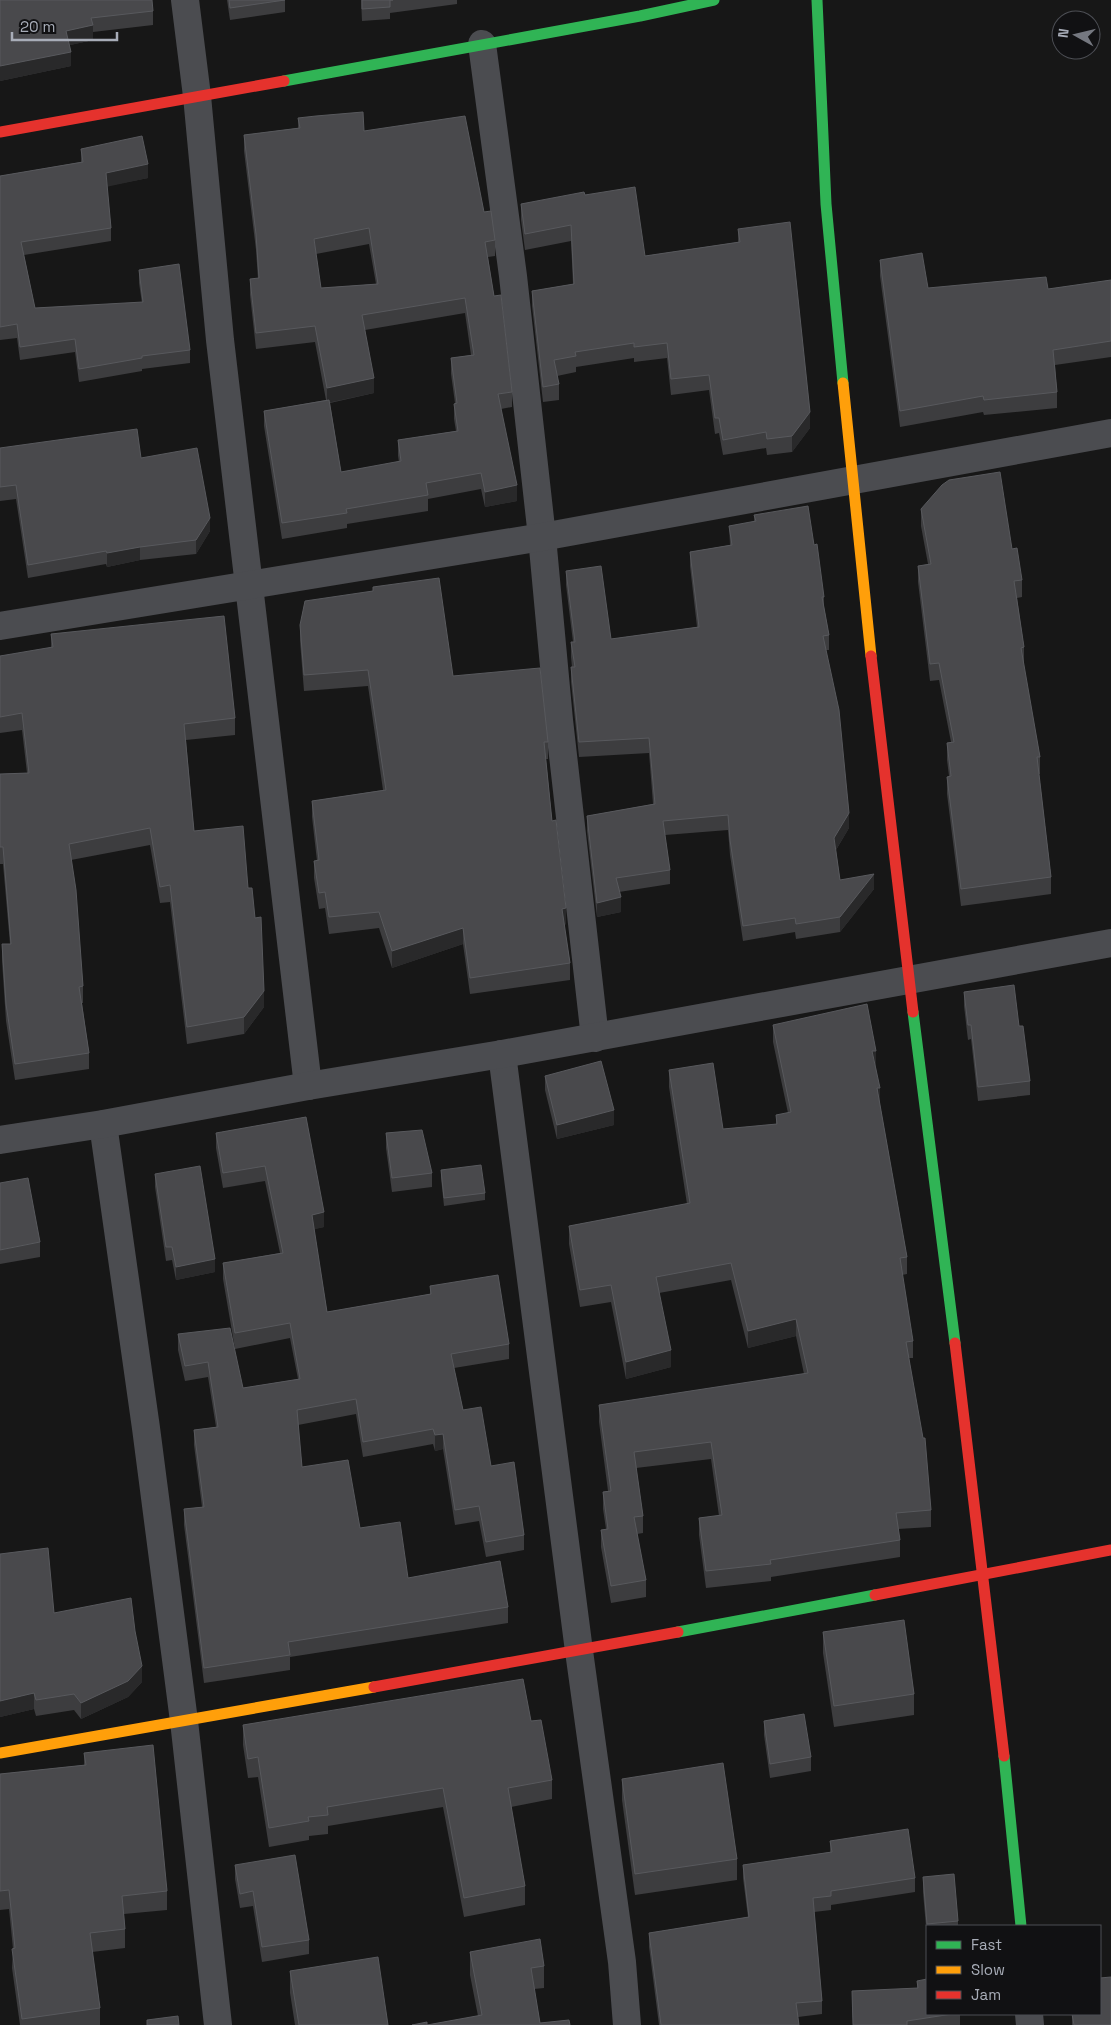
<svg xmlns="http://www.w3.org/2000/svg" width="1111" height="2025" font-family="'Space Grotesk',sans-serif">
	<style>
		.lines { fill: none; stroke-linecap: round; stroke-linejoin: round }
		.street { stroke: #4b4c50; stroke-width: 28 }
		.fast { stroke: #30b455; stroke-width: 11 }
		.slow { stroke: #ff9f0a; stroke-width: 11 }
		.jam { stroke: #e5322d; stroke-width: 11 }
		.wall { fill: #3d3d3f; fill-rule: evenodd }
		.shaded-wall { fill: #29292a }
		.building { fill: #49494c; stroke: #58595d; fill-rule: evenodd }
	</style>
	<rect width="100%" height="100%" fill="#171717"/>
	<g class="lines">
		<g class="street">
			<path d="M185 0 197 96 220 340 308 1086"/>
			<path d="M482 44 513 276 542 537 559 720 595 1038"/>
			<path d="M0 626 542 537 1111 433"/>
			<path d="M502 1054 579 1651 622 1962 627 2025"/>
			<path d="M103 1124 146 1428 184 1721 218 2025"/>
			<path d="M0 1140 103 1124 308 1086 502 1054 1111 943"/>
			<path d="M1029 2014 1030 2025"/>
		</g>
		<g class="fast">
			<path d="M817 0 826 204 843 383"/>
			<path d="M284 81 640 16 714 0"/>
			<path d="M913 1012 955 1343"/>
			<path d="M678 1632 875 1595"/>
			<path d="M1004 1756 1021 1926"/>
		</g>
		<g class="slow">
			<path d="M843 383 871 656"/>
			<path d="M0 1753 374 1687"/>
		</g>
		<g class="jam">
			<path d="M0 132 284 81"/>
			<path d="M871 656 913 1012"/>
			<path d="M955 1343 1004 1756"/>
			<path d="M875 1595 1111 1550"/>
			<path d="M374 1687 678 1632"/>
		</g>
	</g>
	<g class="wall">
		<path d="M0 0 153 11V25L93 32V40L70 45 71 66 0 81Z"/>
		<path d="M227 0H285V12L230 20Z"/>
		<path d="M361 0H457V4L390 13V19L362 21Z"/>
		<path d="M298 118 364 131 484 212 495 240V256L488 257 494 296 512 392V407L501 409 517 501 485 507 481 489 428 499V511L347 524V528L282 539 264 426V411L326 400 315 342 256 349 250 295V279H258L256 250 244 151V135L298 128ZM369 244 376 284 321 288 316 254ZM465 313 471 355 451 358V374L455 403 454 404V419L456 431 398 440V456L399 462 341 472 330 403 374 393 365 330Z"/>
		<path d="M81 149 148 178 107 186 111 228V241L24 255 35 308 142 303 139 283V270L190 350V363L142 369V371L79 382 75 352 20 360 17 338 0 340V176L81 162Z"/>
		<path d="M585 195 645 256 738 242V229L810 428 792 452 767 455 766 448 723 455 719 433 715 434 709 390 671 395 667 358 634 362V358L576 367V372L557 376 559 384V400L543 402 532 306V291L573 284 571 241 525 250 521 220V204Z"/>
		<path d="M880 260 928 288 1048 289 1111 280V357L1055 365 1057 392V408L984 415 983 412 900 427 880 276Z"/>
		<path d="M0 448 141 458 210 531 196 554 140 560 107 567 106 564 28 578 16 499 0 501Z"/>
		<path d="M921 509 1012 549 1022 580V597L1017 598 1024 647V664H1023L1040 757V774H1039L1051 877V894L961 906 947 794V777L949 776 947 760V743L951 742 939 680 930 681 918 582V566L928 564 921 526Z"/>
		<path d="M754 515 814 545 824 597V607L829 635V650H826L849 828 836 850 840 880 874 889 840 932 796 939 795 932 743 941 730 855 728 830 665 835 670 870V884L619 892 621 912 597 917 587 831V816L653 804 649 753 579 757 571 682V667H572L571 657V642H573L566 585V571L611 639 697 627 690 566V552L730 545 729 526 754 522Z"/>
		<path d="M373 587 453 676 548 742V759H546L552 821 566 924 564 925 570 963V980L470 994 463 944 392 968 379 928 329 934 325 908 319 909 314 878V861H317L312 817V801L383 790 368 686 304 691 300 641V625L373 591Z"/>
		<path d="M51 634 235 718V735L186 740 194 831 248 888 264 1007 244 1034 187 1044 170 902 160 903 150 845 71 860 83 986V1003H82L89 1053V1069L15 1080 6 1021 2 961V944H10L3 864H0V774L27 773 22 730 0 733V656L51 648Z"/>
		<path d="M964 992 1019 1026 1030 1081V1095L978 1101 971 1039 968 1040 964 1006Z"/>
		<path d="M773 1025 876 1068 880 1105 907 1257V1274L902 1275 913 1341V1358H909L931 1510V1527L898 1529 900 1540V1557L771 1577V1581L706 1588 699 1535V1518L719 1516 711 1459 636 1468 643 1516V1533L637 1534 646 1580V1597L611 1603 601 1547V1530L606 1529 603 1509V1492L608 1491 599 1422V1405L804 1374 796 1336 748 1348 731 1280 659 1293 671 1367 626 1379 611 1302 580 1307 569 1244V1226L687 1204 669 1087V1070L723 1129 776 1124V1115L788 1113 773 1042Z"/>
		<path d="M545 1076 614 1125 557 1139 545 1090Z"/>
		<path d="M306 1117 324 1227 314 1229 327 1312 430 1294V1286L509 1344V1359L454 1368 463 1410 491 1466 524 1535V1550L486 1557 479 1521 455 1525 443 1449 435 1451 433 1444 363 1457 356 1414 298 1425 302 1467 360 1528 408 1578 508 1607V1623L290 1657V1670L204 1683 184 1525V1509L202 1507 194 1445V1430L216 1427 208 1377 185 1381 178 1350V1334L243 1388 298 1379 290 1338 235 1349 223 1279V1263L280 1253 265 1181 223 1188 216 1148V1133Z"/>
		<path d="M386 1133 432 1173V1187L392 1192 386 1148Z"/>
		<path d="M441 1170 485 1193V1200L444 1206 441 1178Z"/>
		<path d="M155 1174 215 1272 176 1280 172 1260 166 1261 155 1187Z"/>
		<path d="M0 1183 40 1242V1257L0 1264Z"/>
		<path d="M0 1554 54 1613 135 1631 142 1682 128 1697 81 1719 74 1710 36 1716 34 1709 0 1717Z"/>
		<path d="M823 1632 914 1694V1715L834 1727 823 1653Z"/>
		<path d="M531 1721 552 1780V1799L511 1807 525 1886V1905L464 1917 443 1807 328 1826V1834L309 1836V1840L269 1847 258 1777 248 1778 243 1745V1725Z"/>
		<path d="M764 1721 811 1757V1771L770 1778 764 1735Z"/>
		<path d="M84 1753 167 1891V1910L124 1914 125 1929V1948L92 1952 100 2008V2025H20L12 1968 13 1949 9 1909 0 1910V1774L84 1765Z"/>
		<path d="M622 1779 737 1859V1880L635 1895 622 1800Z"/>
		<path d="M830 1841 915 1878V1892L831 1905V1910L814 1912 822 2001V2014L798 2017 799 2025H659L649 1947V1933L748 1917 743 1878V1865L830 1852Z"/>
		<path d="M235 1865 309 1940V1954L262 1962 253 1906 240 1908 235 1879Z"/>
		<path d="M923 1877 958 1921V1926H927V1938L923 1892Z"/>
		<path d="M470 1952 544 1966V1988L534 1989 540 2023 427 2025 478 2016 470 1975Z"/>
		<path d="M290 1971 388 2025H295L290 1993Z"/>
		<path d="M917 1981 927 2014H960V2025H853L852 1991 917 1989Z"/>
		<path d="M1072 2014H1100L1111 2025H1072Z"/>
	</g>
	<g class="shaded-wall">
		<path d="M93 25V40L66 46V31Z"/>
		<path d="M71 52V66L0 81V66Z"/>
		<path d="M148 164V178L106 187V173Z"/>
		<path d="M374 378V393L327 403V388Z"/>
		<path d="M810 412V428L792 452V436Z"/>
		<path d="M517 485V501L485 507V492Z"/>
		<path d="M210 518V531L196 554V540Z"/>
		<path d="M140 547V560L107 567V553Z"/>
		<path d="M849 813V828L834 853V838Z"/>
		<path d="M874 874V889L840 932V917Z"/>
		<path d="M621 897V912L597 917V903Z"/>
		<path d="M566 908V924L562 925V909Z"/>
		<path d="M463 928V944L392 968V951Z"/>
		<path d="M264 991V1007L244 1034V1017Z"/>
		<path d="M872 1051H876V1068Z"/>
		<path d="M877 1088H880V1105Z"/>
		<path d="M614 1110V1125L557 1139V1125Z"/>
		<path d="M324 1212V1227L312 1230V1215Z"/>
		<path d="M215 1259V1272L176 1280V1267Z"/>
		<path d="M796 1319V1336L748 1348V1331Z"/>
		<path d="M671 1350V1367L626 1379V1362Z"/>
		<path d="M443 1434V1449L435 1451V1435Z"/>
		<path d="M142 1666V1682L128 1697 81 1719V1703Z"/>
		<path d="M34 1693V1709L0 1717V1701Z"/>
	</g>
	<g class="building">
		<path d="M0 0H152L153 11 91 18 93 25 66 31 71 52 0 66Z"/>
		<path d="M229 0H285L230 8Z"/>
		<path d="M362 0H393H390V7L362 9Z"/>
		<path d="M363 112 364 131 465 116 484 212 491 211 495 240 485 242 494 296 501 295 512 392 498 394 517 485 485 492 481 473 426 483 428 495 346 509 347 513 282 523 264 411 329 400 341 472 401 461 398 440 458 431 454 404 457 403 451 358 474 355 465 298 362 315 374 378 327 388 315 326 256 333 250 279 259 278 256 234 244 135 300 128 298 118 316 116ZM369 228 378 284 321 288 314 239Z"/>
		<path d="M142 136 148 164 106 173 111 228 21 242 35 308 143 302 139 270 179 264 190 350 142 356V358L79 369 75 339 20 347 17 324 0 327V176L83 162 81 149Z"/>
		<path d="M635 187 645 256 740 242 738 229 790 222 810 412 792 436 767 439 766 432 723 440 719 418H715L709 375 671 379 667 343 634 347V343L575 352 576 356 554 360 559 384 543 387 532 291 574 284 571 225 525 234 521 204 584 192 585 195Z"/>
		<path d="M922 253 928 288 1046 277 1048 289 1111 280V341L1053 350 1057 392 984 400 983 396 900 411 880 260Z"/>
		<path d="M137 429 141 458 197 448 210 518 196 540 140 547 107 553 106 551 28 565 16 485 0 487V448Z"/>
		<path d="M1000 472 1012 549 1017 548 1022 580 1014 581 1024 647 1021 648 1040 757H1037L1051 877 961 889 947 777 951 776 947 743 954 742 939 663 930 664 918 566 931 564 921 509 942 485 949 480Z"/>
		<path d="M808 506 814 545 817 544 824 597H822L829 635 823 636 839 710 849 813 834 838 840 880 874 874 840 917 796 924 795 918 743 926 730 840 728 815 663 821 670 870 616 878 621 897 597 903 587 816 655 804 649 738 579 742 571 667H575L571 642H575L566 571 601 566 611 639 699 627 690 552 732 545 729 526 756 521 754 515Z"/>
		<path d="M439 578 453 676 540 668 548 742H544L552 821 556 820 566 908 562 909 570 963 470 978 463 928 392 951 379 912 329 917 325 892 319 893 314 861 319 860 312 801 386 790 368 670 304 675 300 625 305 601 373 591V587Z"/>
		<path d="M224 616 235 718 184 724 194 831 243 826 248 888H252L255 918 261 917 264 991 244 1017 187 1027 170 885 160 887 150 828 69 844 76 890 83 986 79 987 89 1053 15 1064 6 1004 2 944H11L3 847H0V774L29 773 22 713 0 717V656L53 647 51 634Z"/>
		<path d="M1014 985 1019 1026H1023L1030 1081 978 1087 971 1025H968L964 992Z"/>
		<path d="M867 1004 876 1051H872L880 1088H877L907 1257 900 1258 913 1341 906 1342 923 1438H925L931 1510 896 1513 900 1540 770 1560 771 1564 706 1571 699 1518 722 1515 711 1442 634 1452 643 1516 634 1517 646 1580 611 1586 601 1530 608 1529 603 1492 611 1491 599 1405 808 1373 796 1319 748 1331 731 1263 656 1277 671 1350 626 1362 611 1285 580 1290 569 1226 690 1203 669 1070 713 1063 723 1129 777 1124 776 1115 791 1112 773 1025Z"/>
		<path d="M601 1061 614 1110 557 1125 545 1076Z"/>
		<path d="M306 1117 324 1212 312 1215 327 1312 431 1294 430 1286 498 1275 509 1344 451 1354 463 1410 481 1407 491 1466 514 1462 524 1535 486 1542 479 1506 455 1510 443 1434 435 1435 433 1429 363 1442 356 1399 297 1410 302 1467 348 1460 360 1528 400 1522 408 1578 500 1561 508 1607 288 1642 290 1655 204 1668 184 1509 204 1507 194 1430 218 1427 208 1362 185 1366 178 1334 230 1328 243 1388 300 1379 290 1323 235 1333 223 1263 283 1253 265 1166 223 1173 216 1133Z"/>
		<path d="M422 1130 432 1173 392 1178 386 1133Z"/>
		<path d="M481 1165 485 1193 444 1198 441 1170Z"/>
		<path d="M200 1166 215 1259 176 1267 172 1247H166L155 1174Z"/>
		<path d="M28 1178 40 1242 0 1250V1183Z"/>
		<path d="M48 1548 54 1613 131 1598 135 1631 142 1666 128 1681 81 1703 74 1694 36 1700 34 1693 0 1701V1554Z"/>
		<path d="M904 1620 914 1694 834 1706 823 1632Z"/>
		<path d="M523 1679 531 1721 541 1720 552 1780 508 1788 525 1886 464 1898 443 1788 327 1807 328 1815 308 1817 309 1821 269 1828 258 1757 248 1759 243 1725Z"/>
		<path d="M804 1714 811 1757 770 1764 764 1721Z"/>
		<path d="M153 1745 167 1891 122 1896 125 1929 90 1933 100 2008 22 2019 12 1949 15 1948 9 1890 0 1891V1774L86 1765 84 1753Z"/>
		<path d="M723 1763 737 1859 635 1874 622 1779Z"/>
		<path d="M908 1829 915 1878 831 1891V1896L813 1898 822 2001 796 2003 799 2025H661L649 1933 749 1917 743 1865 832 1852 830 1841Z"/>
		<path d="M295 1855 309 1940 262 1947 253 1891 240 1894 235 1865Z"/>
		<path d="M954 1874 958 1921 927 1924 923 1877Z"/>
		<path d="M540 1939 544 1966 531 1968 540 2023 569 2020 570 2025H412L427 2022V2025L482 2015 470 1952Z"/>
		<path d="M378 1957 388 2025H299L290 1971Z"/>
		<path d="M1111 1977V2025H1074L1072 2014H1100V1978Z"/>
		<path d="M927 1979V2014H952L907 2021V2025H853L852 1991 918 1988 917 1981Z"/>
		<path d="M178 2016 179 2025H147V2020Z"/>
	</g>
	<rect x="926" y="1925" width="175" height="90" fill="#111113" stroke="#4d4f55"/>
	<rect x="936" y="1941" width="25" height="8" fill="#30b455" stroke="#4d4f55"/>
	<text x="971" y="1950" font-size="15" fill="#a8adb8">Fast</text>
	<rect x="936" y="1966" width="25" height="8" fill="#ff9f0a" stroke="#4d4f55"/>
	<text x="971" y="1975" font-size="15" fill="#a8adb8">Slow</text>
	<rect x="936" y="1991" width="25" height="8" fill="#e5322d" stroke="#4d4f55"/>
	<text x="971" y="2000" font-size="15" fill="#a8adb8">Jam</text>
	<g transform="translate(1076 35) rotate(278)"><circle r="24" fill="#111113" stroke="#4d4f55"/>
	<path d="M0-4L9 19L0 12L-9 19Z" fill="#757880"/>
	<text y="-8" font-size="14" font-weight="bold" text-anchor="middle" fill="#a8adb8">N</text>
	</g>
	<path d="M12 32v8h105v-8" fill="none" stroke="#a8adb8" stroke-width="2.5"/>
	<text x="20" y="32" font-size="15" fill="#a8adb8" stroke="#111113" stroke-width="4" paint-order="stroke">20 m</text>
</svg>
